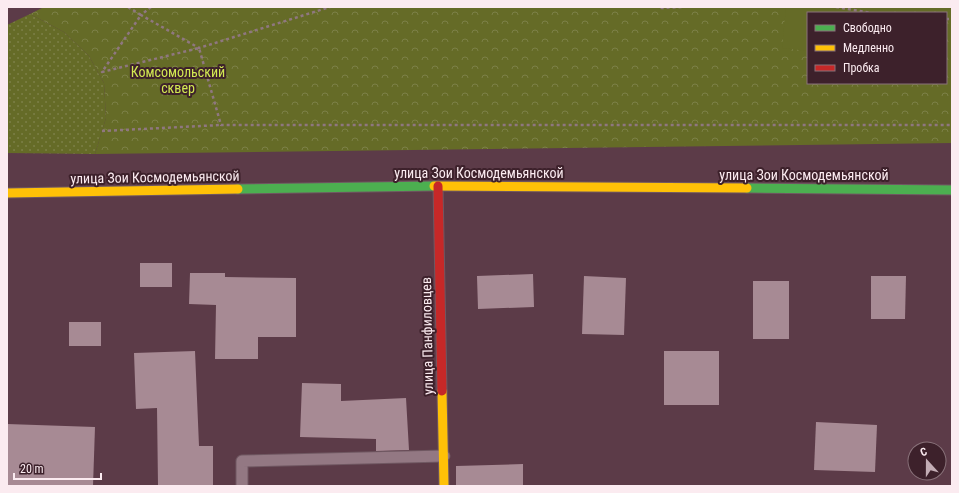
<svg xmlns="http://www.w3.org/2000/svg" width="959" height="493" font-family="'Roboto Condensed',sans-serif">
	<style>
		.grass { fill: url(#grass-dots) }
		.park { fill: url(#park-crowns); fill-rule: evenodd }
		.pitch { fill: #656b27 }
		.building { fill: #a78a94 }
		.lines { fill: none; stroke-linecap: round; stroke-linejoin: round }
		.lane-casing { stroke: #705862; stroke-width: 13 }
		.fast-casing { stroke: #705862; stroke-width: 11 }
		.slow-casing { stroke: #705862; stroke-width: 11 }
		.jam-casing { stroke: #705862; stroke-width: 11 }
		.path { stroke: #8f7780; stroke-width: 2.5; stroke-dasharray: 3 3; stroke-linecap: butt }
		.lane { stroke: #937883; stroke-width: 11 }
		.fast { stroke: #4caf50; stroke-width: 9 }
		.slow { stroke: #ffc107; stroke-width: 9 }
		.jam { stroke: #c62828; stroke-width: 9 }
		.labels { text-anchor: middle; stroke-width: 4; stroke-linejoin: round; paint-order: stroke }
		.park-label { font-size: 14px; fill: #d2e952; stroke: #3d212b }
		.street-label { font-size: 14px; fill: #fbebf0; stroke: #3d212b }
	</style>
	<defs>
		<pattern id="grass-dots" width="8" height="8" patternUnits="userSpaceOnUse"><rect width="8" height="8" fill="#656b27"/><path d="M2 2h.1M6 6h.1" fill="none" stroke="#7c8047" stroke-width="1.8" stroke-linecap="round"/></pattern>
		<pattern id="park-crowns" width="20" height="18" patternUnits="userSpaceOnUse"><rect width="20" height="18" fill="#656b27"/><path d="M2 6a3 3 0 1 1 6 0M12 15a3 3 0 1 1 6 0" fill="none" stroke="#7c8047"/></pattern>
	</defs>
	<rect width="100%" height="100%" fill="#5c3b48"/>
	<path class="grass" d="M30 14 64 32 89 56 104 83 106 118 95 154 7 153V25Z"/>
	<path class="park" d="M44 7H952V143L95 154 106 118 104 83 89 56 64 32 30 14ZM808 13H946V83H808Z"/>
	<path class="pitch" d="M786 7H882V13H808V51L782 48Z"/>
	<g class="building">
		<rect x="140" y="263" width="32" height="24"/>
		<path d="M190 273H225V277L296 278V337H258V359H215L216 305 189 304Z"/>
		<path d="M533 274 534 307 478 309 477 276Z"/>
		<path d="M584 276 626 278 624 335 582 334Z"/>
		<path d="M871 276H906L905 319H871Z"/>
		<rect x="753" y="281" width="36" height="58"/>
		<rect x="69" y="322" width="32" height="24"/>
		<path d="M195 351 199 446H213V486H158L157 408 136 409 134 353Z"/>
		<rect x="664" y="351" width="55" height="54"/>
		<path d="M302 383 341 384V401L406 398 409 450 376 451V439L300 437Z"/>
		<path d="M816 422 877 425 875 472 814 470Z"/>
		<path d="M7 424 95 427 93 486H7Z"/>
		<path d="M523 464V486H456V466Z"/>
	</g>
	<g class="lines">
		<g class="lane-casing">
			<path id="lane" d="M242 486V461L444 456"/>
		</g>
		<g class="fast-casing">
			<g id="fast">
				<path d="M747 188 952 190"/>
				<path d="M238 189 434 186"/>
			</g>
		</g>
		<g class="slow-casing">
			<g id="slow">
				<path d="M434 186 747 188"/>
				<path d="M7 193 238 189"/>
				<path d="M442 391 444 486"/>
			</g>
		</g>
		<g class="jam-casing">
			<path id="jam" d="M438 186 442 391"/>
		</g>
		<g class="path">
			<path d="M128 7 141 15 102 72 199 48 221 125H952"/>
			<path d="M151 7 141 15 199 48 330 7"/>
			<path d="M661 7 662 8 682 7"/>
			<path d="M836 7 871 13"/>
			<path d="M946 19H952"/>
			<path d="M102 131 221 125"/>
		</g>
		<use href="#lane" class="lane"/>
		<use href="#fast" class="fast"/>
		<use href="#slow" class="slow"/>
		<use href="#jam" class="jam"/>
	</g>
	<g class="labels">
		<g class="park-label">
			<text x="178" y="77">Комсомольский<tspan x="178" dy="16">сквер</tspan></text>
		</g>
		<g class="street-label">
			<text x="479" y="178">улица Зои Космодемьянской</text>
			<text x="804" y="180">улица Зои Космодемьянской</text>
			<text transform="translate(155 177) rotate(-1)" y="5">улица Зои Космодемьянской</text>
			<text transform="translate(427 336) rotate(-91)" y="5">улица Панфиловцев</text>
		</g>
	</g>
	<rect width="959" height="493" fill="none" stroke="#fbebf0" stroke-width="16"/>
	<rect x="807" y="12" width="140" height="72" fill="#3d212b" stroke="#89727a"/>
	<rect x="815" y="25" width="20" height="6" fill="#4caf50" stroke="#89727a"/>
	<text x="843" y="32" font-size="12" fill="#fbebf0">Свободно</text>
	<rect x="815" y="45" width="20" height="6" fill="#ffc107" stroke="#89727a"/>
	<text x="843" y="52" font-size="12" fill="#fbebf0">Медленно</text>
	<rect x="815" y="65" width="20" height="6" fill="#c62828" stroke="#89727a"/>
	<text x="843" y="72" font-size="12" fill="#fbebf0">Пробка</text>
	<g transform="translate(927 461) rotate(339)"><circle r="19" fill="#3d212b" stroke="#89727a"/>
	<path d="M0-3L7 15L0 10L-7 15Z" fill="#c3adb5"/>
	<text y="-6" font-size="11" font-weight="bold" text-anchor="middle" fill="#fbebf0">С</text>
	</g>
	<path d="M14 473v6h87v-6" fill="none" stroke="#fbebf0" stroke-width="2"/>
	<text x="20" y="473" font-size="12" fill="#fbebf0" stroke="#3d212b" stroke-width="3" paint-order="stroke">20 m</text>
</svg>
